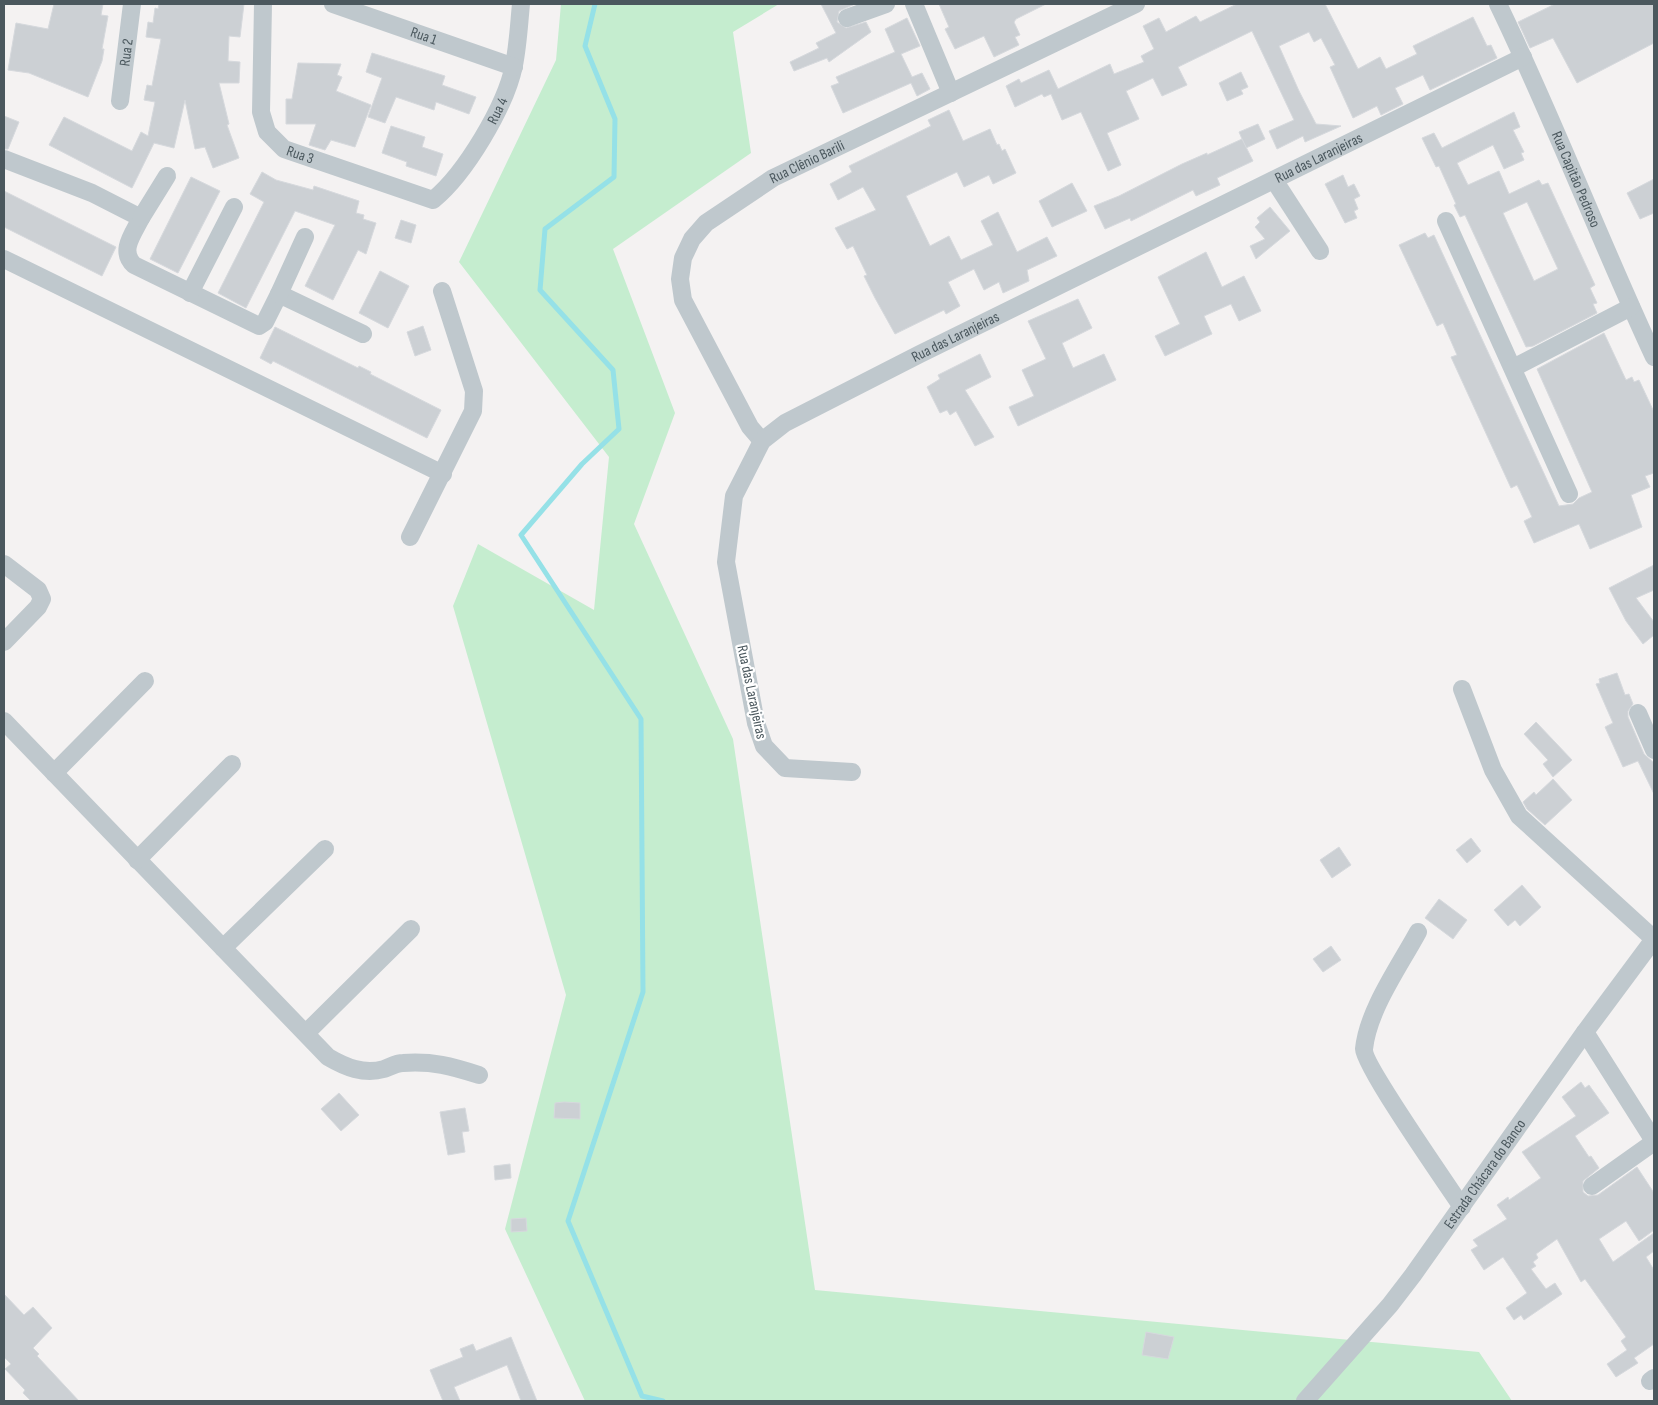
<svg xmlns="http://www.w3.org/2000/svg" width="1658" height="1405" font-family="'Sofia Sans Condensed',sans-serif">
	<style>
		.green { fill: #c5edcf }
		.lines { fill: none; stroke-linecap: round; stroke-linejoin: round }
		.stream { stroke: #95e1e7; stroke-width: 5 }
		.building { fill: #ccd0d4; stroke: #d6d9dd; fill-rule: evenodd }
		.minor { stroke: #bfc8cd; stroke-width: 18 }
		.labels { text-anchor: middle; stroke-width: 4.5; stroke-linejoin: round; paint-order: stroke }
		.street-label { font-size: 15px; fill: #4b585e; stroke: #fff }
	</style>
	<rect width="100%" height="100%" fill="#f4f2f2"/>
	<path class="green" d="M561 4H779L733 32 751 153 613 249 675 413 634 524 733 739 815 1290 1479 1352 1512 1401H585L505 1229 566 995 453 606 478 544 594 610 609 457 459 262 556 60Z"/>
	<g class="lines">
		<path class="stream" d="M595 4 585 46 615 119 614 177 545 229 540 290 613 370 619 429 582 464 521 535 641 719 643 992 568 1221 642 1396 663 1401"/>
	</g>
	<g class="building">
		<path d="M54 4H103L101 15 108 16 102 49H104L102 61 88 97 29 73 8 70 16 23 48 29Z"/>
		<path d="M159 4H244L240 37 229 36 228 61 240 62 239 83H219L229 124 227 125 239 158 213 168 205 147 195 149 185 100 174 148 154 143 132 188 49 145 64 117 132 151 141 132 148 136 155 102 144 100 147 85 152 86 161 39 146 37 148 22 153 23 155 8 158 9Z"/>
		<path d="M821 4H855L839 11 837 22 846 28 866 22 871 32 829 62 827 58 794 71 790 62 819 48 816 43 836 33Z"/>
		<path d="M939 4H1046L1016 19 1014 22 1020 35 1015 37 1019 45 994 57 984 36 955 49 945 29 949 27Z"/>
		<path d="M1237 4H1325L1358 69 1380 57 1386 69 1417 54 1413 46 1473 17 1487 46 1491 45 1497 58 1430 90 1423 75 1395 88 1403 104 1381 115 1377 106 1353 118 1330 67 1335 65 1321 38 1314 42 1309 32 1279 46 1299 91 1316 124 1341 126 1305 142 1303 136 1277 149 1269 131 1294 120 1252 31 1178 67 1187 85 1162 96 1153 78 1126 91 1139 119 1107 133 1121 165 1108 171 1081 112 1062 120 1051 94 1044 97 1042 94 1015 107 1006 86 1019 79 1021 83 1049 70 1058 89 1110 64 1114 74 1144 62 1141 56 1154 49 1143 26 1159 18 1166 32 1196 16 1200 22Z"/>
		<path d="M1555 4H1654V43L1577 83 1553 38 1530 48 1518 22Z"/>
		<path d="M907 18 920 46 901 54 912 77 922 73 930 89 917 96 911 83 843 113 831 86 839 83 836 77 895 52 885 29Z"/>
		<path d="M372 53 445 76 442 85 476 97 469 114 436 102 434 110 396 97 385 123 368 117 382 78 366 72Z"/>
		<path d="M298 63 341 64 337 75 342 77 336 91 371 105 355 147 331 140 325 150 309 145 316 124H286V99H292Z"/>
		<path d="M1241 72 1248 87 1241 90 1243 94 1227 101 1219 83Z"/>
		<path d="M949 110 963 141 990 129 997 145 999 144 1002 151 1005 149 1016 173 993 184 989 175 964 187 957 172 906 196 930 246 949 236 961 260 993 245 981 221 998 212 1017 252 1047 237 1057 256 1027 270 1029 281 1003 293 999 282 984 290 974 269 948 282 960 306 946 314 944 310 895 334 875 298 864 276 867 275 853 246 847 249 835 228 876 210 863 187 838 200 830 184 852 172 849 166 931 126 928 120Z"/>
		<path d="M1514 112 1520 127 1513 130 1524 152 1521 153 1524 160 1504 169 1493 145 1457 163 1468 185 1499 171 1509 194 1539 180 1542 185 1548 183 1595 285 1590 288 1597 303 1593 304 1597 313 1533 346 1526 347 1465 215 1460 217 1454 205 1456 204 1439 166 1436 167 1422 138 1434 133 1442 148ZM1527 202 1558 269 1534 281 1503 213Z"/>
		<path d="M4 116 19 122 8 149H4Z"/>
		<path d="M1258 124 1265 139 1246 148 1239 132Z"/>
		<path d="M391 126 425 137 422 147 443 154 436 176 406 166 407 162 382 153Z"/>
		<path d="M1242 139 1253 161 1217 178 1220 185 1196 196 1193 190 1131 221 1130 218 1105 229 1094 206 1119 196 1182 164 1207 153V155Z"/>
		<path d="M262 172 276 180 313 190 314 186 359 201 356 213 364 215 363 219 376 223 366 254 358 250 333 300 305 286 335 225 295 211 246 308 218 293 264 202 250 194Z"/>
		<path d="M1343 175 1348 187 1354 184 1360 196 1354 199 1358 209 1354 211 1357 218 1345 223 1325 184Z"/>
		<path d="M191 177 220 191 178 273 150 259Z"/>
		<path d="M1654 179V213L1640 219 1627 193Z"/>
		<path d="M1072 183 1087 211 1052 227 1039 201Z"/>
		<path d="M4 191 116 247 102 276 4 227Z"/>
		<path d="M1270 207 1290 231 1256 259 1250 246 1265 239 1255 227 1260 222 1257 218Z"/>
		<path d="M401 220 416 225 411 243 395 238Z"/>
		<path d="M1425 233 1428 238 1434 235 1559 506 1573 504 1579 498 1592 492 1537 369 1604 333 1626 380 1632 377 1634 382 1639 380 1654 412V473L1645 476 1650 487 1631 495 1642 527 1590 549 1579 524 1534 543 1524 521 1532 517 1520 491 1517 485 1511 488 1451 357 1457 355 1447 332 1443 323 1437 326 1399 245Z"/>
		<path d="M1206 252 1222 287 1244 276 1261 311 1239 321 1231 304 1204 316 1212 334 1165 356 1155 336 1180 324 1158 277Z"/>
		<path d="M380 271 409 286 388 328 359 313Z"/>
		<path d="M1078 299 1092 328 1062 343 1073 368 1104 354 1116 380 1018 426 1009 407 1034 396 1022 370 1046 359 1028 321Z"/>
		<path d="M423 326 431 350 415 356 407 332Z"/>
		<path d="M275 327 358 368 359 366 371 372 370 374 441 410 427 438 273 361 271 364 260 358Z"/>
		<path d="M980 354 991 377 965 390 994 437 975 446 956 411 950 415 947 410 940 413 927 387 940 379 938 375Z"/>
		<path d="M1654 565V590L1636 598 1654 622V635L1643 644 1626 621 1609 588Z"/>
		<path d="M1617 673 1625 695 1629 694 1633 704 1628 711V717L1644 754 1654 763V794L1638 761 1623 767 1605 727 1613 723 1596 684 1600 683 1599 679Z"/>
		<path d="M1536 722 1572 760 1553 777 1543 764 1548 760 1524 734Z"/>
		<path d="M1553 779 1572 800 1545 825 1527 809 1523 802 1534 792 1536 795Z"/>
		<path d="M1471 838 1481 851 1467 863 1456 850Z"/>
		<path d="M1339 847 1351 865 1332 878 1320 860Z"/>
		<path d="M1522 885 1541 907 1520 926 1515 920 1508 926 1494 910Z"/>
		<path d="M1439 899 1467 920 1453 939 1425 918Z"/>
		<path d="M1331 946 1341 960 1323 972 1313 959Z"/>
		<path d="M1581 1082 1585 1088 1589 1085 1609 1113 1575 1136 1589 1157 1591 1156 1599 1168 1583 1181V1192L1588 1196 1598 1195 1637 1167 1654 1193V1230L1639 1241 1626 1221 1599 1239 1613 1262 1654 1233V1251L1646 1257 1654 1270V1344L1634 1358 1638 1363 1616 1377 1607 1364 1627 1350 1621 1341 1626 1337 1585 1279 1581 1282 1557 1239 1536 1254 1538 1258 1533 1262 1536 1266 1531 1269 1546 1289 1555 1283 1562 1294 1524 1320 1521 1315 1514 1320 1506 1308 1527 1293 1503 1257 1484 1270 1471 1250 1478 1246 1473 1240 1507 1219 1497 1205 1508 1197 1509 1200 1541 1178 1522 1152 1576 1116 1562 1097Z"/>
		<path d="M339 1093 359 1115 341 1131 321 1109Z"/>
		<path d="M564 1102 580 1103V1119L554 1118 555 1103Z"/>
		<path d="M465 1108 469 1131 462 1132 465 1152 448 1155 440 1112Z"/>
		<path d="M510 1164 511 1178 495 1180 494 1166Z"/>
		<path d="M526 1218 527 1231 511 1232V1219Z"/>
		<path d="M4 1294 24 1315 33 1307 52 1328 33 1348 39 1354 37 1356 79 1401H31L23 1393 25 1390 5 1369 11 1364 4 1357Z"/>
		<path d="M1146 1332 1174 1337 1168 1359 1142 1355Z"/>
		<path d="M511 1337 537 1401H521L507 1365 454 1387 460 1401H443L430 1370 463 1357 460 1349 473 1344 476 1351Z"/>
	</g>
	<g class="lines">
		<g class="minor">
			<path id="s1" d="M263 4 261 112 267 132 284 149 433 200C465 174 506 106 514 65 518 45 519 24 521 4"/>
			<path id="s2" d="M333 4 514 67"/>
			<path d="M914 4 951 93"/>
			<path id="s3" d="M1498 4C1554 120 1600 241 1654 357"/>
			<path d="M847 18 886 4"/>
			<path id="s4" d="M120 101 132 4"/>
			<path d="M4 159 92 193 141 218C133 234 119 251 134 265L259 326 265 322 279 294 363 334"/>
			<path d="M1274 180 1320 251"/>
			<path d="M141 218 167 176"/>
			<path d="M1446 221 1569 494"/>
			<path d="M4 259 443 474"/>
			<path d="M190 293 234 207"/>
			<path d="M279 294 305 237"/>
			<path d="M1513 368 1631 307"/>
			<path id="s5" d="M762 441 750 427 683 300 680 279 683 258 692 239 706 223 773 178 1136 4"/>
			<path d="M410 537 473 411 474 391 442 291"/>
			<path d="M4 564 38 590 42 599 38 607 4 642"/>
			<path d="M1462 689 1493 770 1519 816 1654 939"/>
			<path d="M1638 713 1654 750"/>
			<path d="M4 721 328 1057C345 1067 364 1075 384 1069 390 1067 396 1063 403 1063 433 1061 451 1066 479 1075"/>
			<path id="s6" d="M852 772 785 768 764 746 756 723 726 562 734 496 762 441 785 423 920 354 1523 57"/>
			<path d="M54 773 145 681"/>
			<path d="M137 860 232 764"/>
			<path d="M1418 932C1399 967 1368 1010 1364 1049 1363 1064 1448 1186 1462 1207"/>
			<path d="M223 948 325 849"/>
			<path d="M1585 1032 1654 1141"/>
			<path d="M306 1033 411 929"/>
			<path d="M1592 1186 1654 1142"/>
			<path d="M1650 1381 1654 1378"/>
			<path id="s7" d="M1305 1401 1390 1305 1413 1275 1585 1032 1654 939"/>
		</g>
	</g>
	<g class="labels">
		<g class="street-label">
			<text dy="5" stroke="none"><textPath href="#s2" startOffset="96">Rua 1</textPath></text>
			<text dy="5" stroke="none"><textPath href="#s4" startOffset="49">Rua 2</textPath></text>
			<text dy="5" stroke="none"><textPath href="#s1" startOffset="421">Rua 4</textPath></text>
			<text dy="5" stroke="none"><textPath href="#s1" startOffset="170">Rua 3</textPath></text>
			<text dy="5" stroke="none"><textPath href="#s6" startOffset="1039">Rua das Laranjeiras</textPath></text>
			<text dy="5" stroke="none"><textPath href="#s5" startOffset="365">Rua Clênio Barili</textPath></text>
			<text dy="5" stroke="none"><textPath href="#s3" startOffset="192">Rua Capitão Pedroso</textPath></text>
			<text dy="5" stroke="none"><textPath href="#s6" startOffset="634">Rua das Laranjeiras</textPath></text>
			<text transform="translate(752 692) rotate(78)" y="5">Rua das Laranjeiras</text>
			<text dy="5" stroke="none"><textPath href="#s7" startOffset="290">Estrada Chácara do Banco</textPath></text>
		</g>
	</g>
	<rect width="1658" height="1405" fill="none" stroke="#4b585e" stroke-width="10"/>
</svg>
